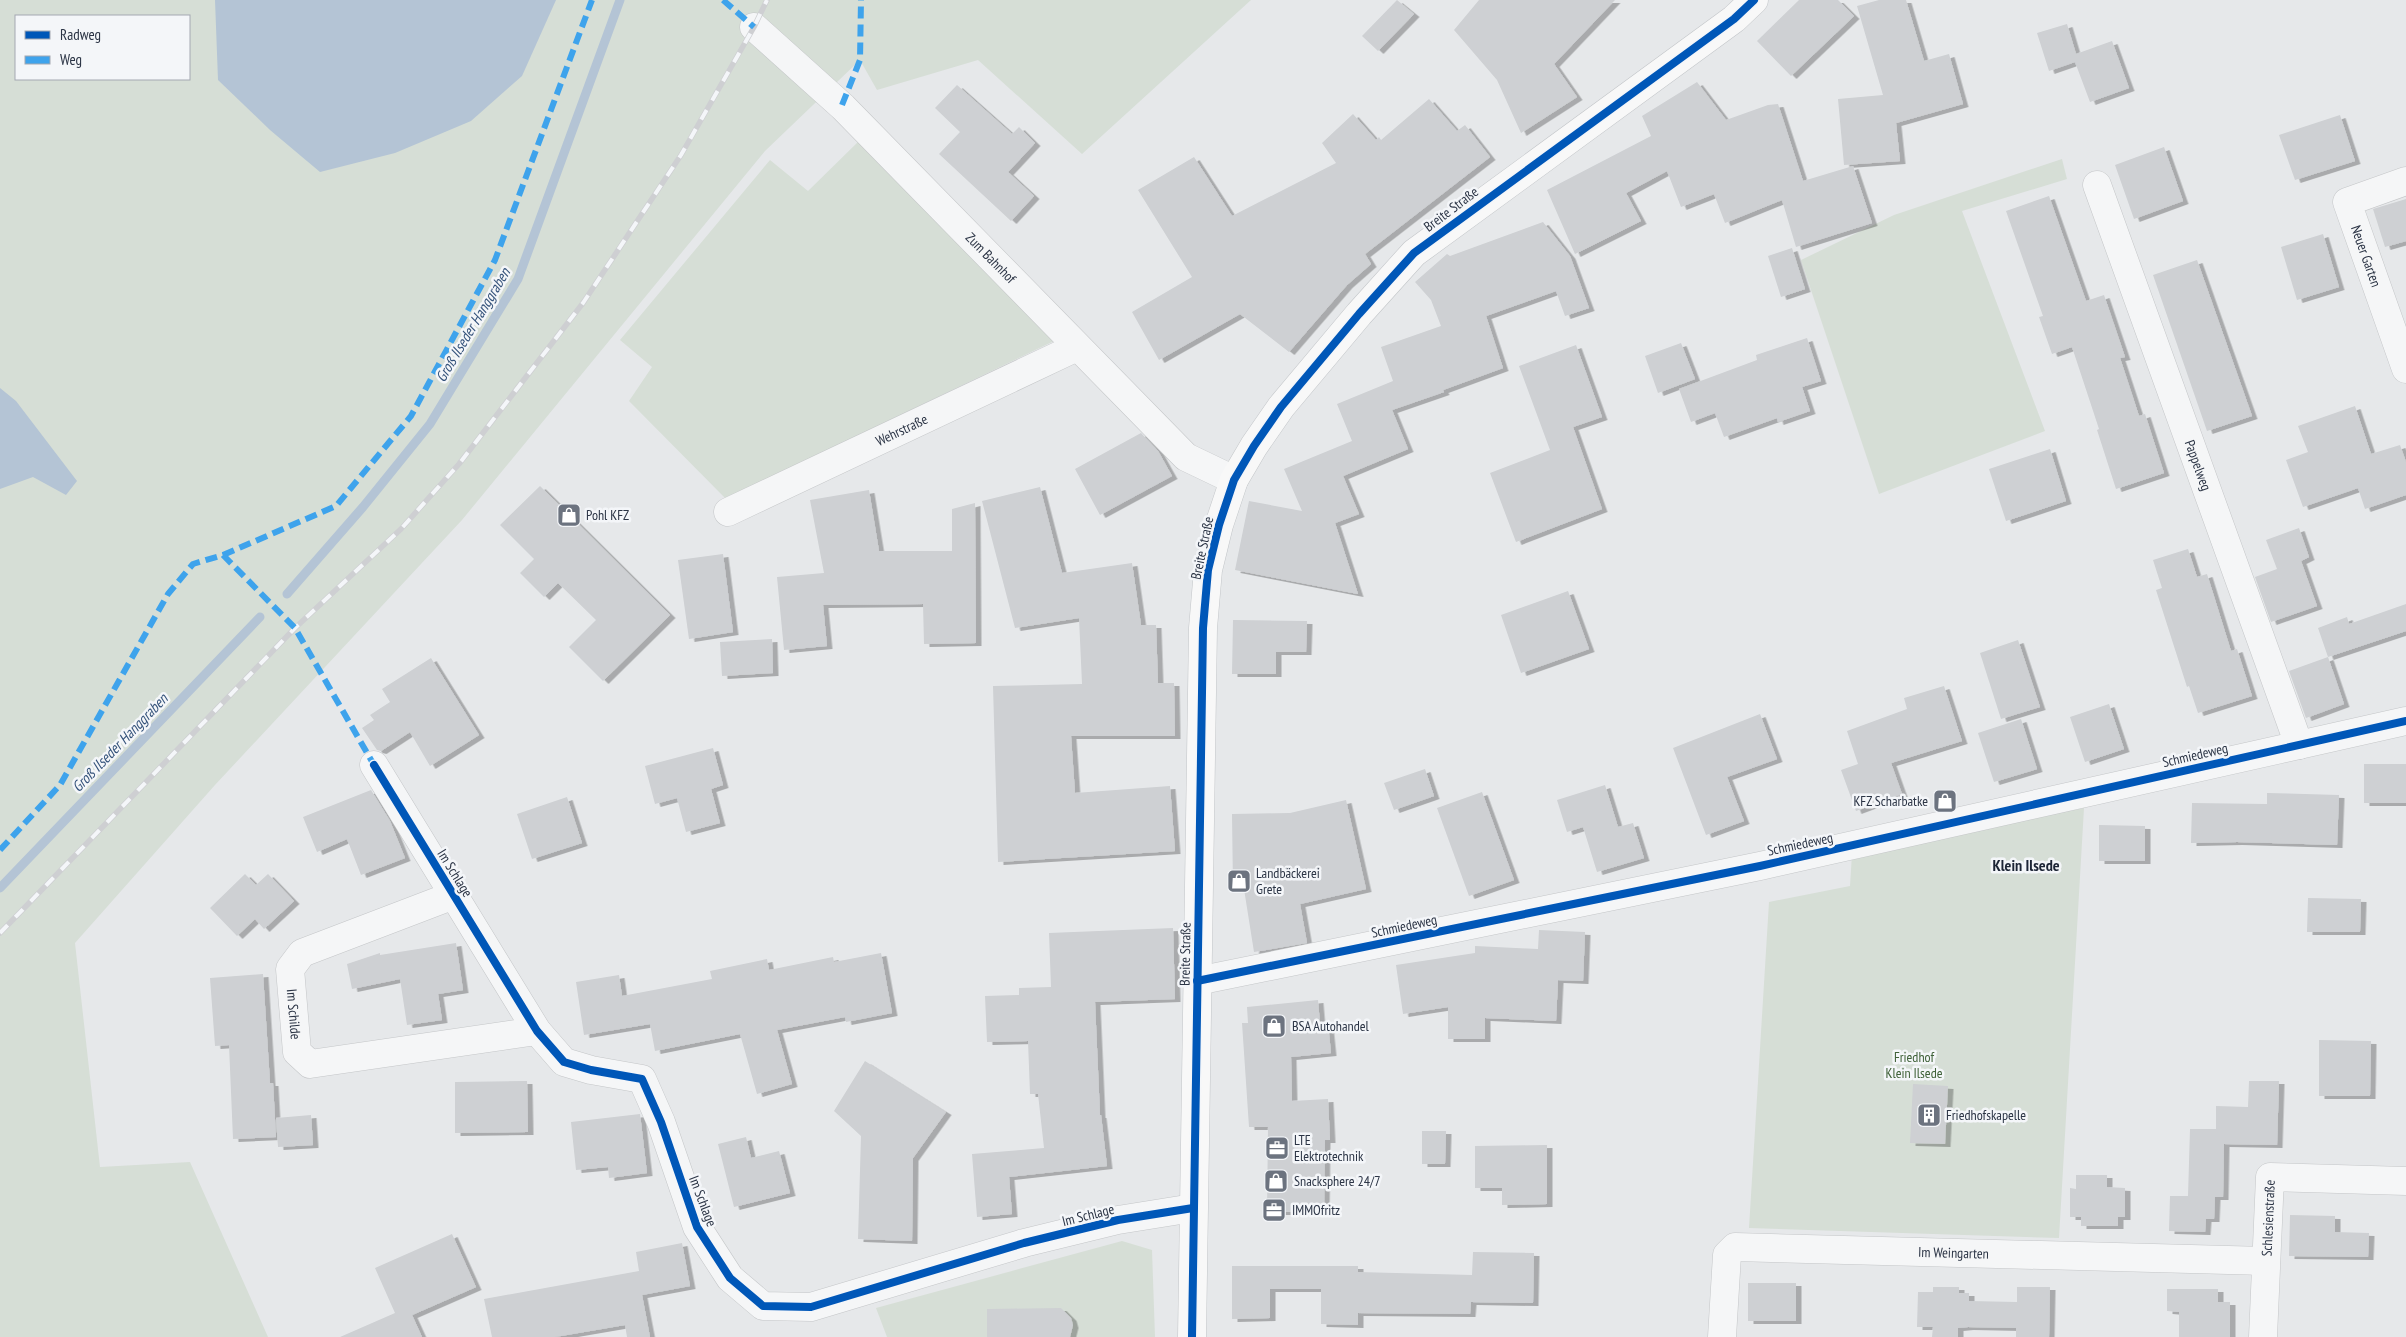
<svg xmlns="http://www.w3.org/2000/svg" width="2406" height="1337" font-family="'PT Sans Narrow',sans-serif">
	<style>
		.green { fill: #d6ded6; fill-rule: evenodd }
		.water { fill: #b4c4d5 }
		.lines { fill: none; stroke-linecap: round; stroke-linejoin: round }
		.stream { stroke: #b4c4d5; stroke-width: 9 }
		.building { fill: #ced0d3; filter: url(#shadow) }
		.minor-casing { stroke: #c4c6c8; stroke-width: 29 }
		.major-casing { stroke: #c2c5c8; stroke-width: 29 }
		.minor { stroke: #f5f6f7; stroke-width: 28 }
		.major { stroke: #f8f8f8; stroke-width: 28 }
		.rail-casing { stroke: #cecfd2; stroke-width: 5.5 }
		.rail { stroke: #f4f6f9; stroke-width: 4; stroke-dasharray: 11; stroke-linecap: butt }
		.quiet { stroke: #3ea3ec; stroke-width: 6; stroke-dasharray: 12 6; stroke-linecap: butt }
		.cycleway-casing { stroke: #f4f6f9; stroke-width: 11 }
		.cycleway { stroke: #0057b8; stroke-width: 8 }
		.labels { text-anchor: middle; stroke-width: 5; stroke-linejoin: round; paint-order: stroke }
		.street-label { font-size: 14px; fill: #2b3445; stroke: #f4f6f9 }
		.poi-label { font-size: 14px; fill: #2b3445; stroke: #f4f6f9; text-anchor: start }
		.park-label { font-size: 14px; fill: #3f6138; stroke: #f4f6f9 }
		.water-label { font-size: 15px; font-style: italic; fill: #34527a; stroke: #f4f6f9 }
		.quarter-label { font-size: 16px; font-weight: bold; fill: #1d2536; stroke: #f4f6f9 }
	</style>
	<defs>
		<filter id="shadow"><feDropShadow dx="5.5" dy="3" stdDeviation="0" flood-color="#0004"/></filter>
	</defs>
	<rect width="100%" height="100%" fill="#e6e8ea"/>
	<g class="green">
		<path d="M0 0H1251L1082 154 978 60 877 90 860 60 765 151 462 520 215 785 75 943 100 1167 190 1162 268 1337H0ZM16 16H189V79H16Z"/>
		<path d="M860 140 1054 341 803 462 728 501 629 401 652 367 620 340 770 160 808 191Z"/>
		<path d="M2062 159 2067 179 1962 211 2045 431 1879 494 1801 260 1894 215Z"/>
		<path d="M2084 808 2059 1238 1749 1228 1769 902 1850 886 1852 854Z"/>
		<path d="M1122 1241 1152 1250 1155 1337H887L876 1308Z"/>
	</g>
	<g class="water">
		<path d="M215 0H556L522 76 471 121 395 153 320 172 270 130 218 80Z"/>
		<path d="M0 388 16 401 77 481 66 495 33 477 0 489Z"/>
	</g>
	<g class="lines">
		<g class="stream">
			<path d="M287 594 363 507 430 424 518 279 620 0"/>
			<path d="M0 888 260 617"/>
		</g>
	</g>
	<g class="building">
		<path d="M1397 0 1414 14 1378 51 1362 36Z"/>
		<path d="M1479 0H1615L1554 64 1577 97 1521 133 1497 80 1454 30Z"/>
		<path d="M1799 0H1838L1854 16 1791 76 1757 41Z"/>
		<path d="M1879 0H1906L1924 61 1949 54 1963 104 1896 123 1900 161 1844 165 1838 99 1883 95 1857 6Z"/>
		<path d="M2067 24 2076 54 2112 41 2129 88 2090 102 2075 62 2049 71 2037 33Z"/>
		<path d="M1697 82 1726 120 1768 105 1778 104 1803 181 1853 166 1872 223 1796 247 1782 200 1725 223 1714 194 1681 207 1667 171 1626 193 1641 221 1575 254 1547 190 1651 136 1642 116Z"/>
		<path d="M957 85 1012 134 1019 127 1035 143 1008 172 1034 196 1011 221 939 154 960 132 935 108Z"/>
		<path d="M1429 99 1457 131 1465 125 1490 157 1365 254 1371 264 1347 285 1289 352 1240 314 1159 360 1132 312 1192 277 1138 190 1194 157 1232 216 1336 163 1322 143 1353 114 1376 140 1379 137 1381 140Z"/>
		<path d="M2340 115 2355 161 2295 180 2279 135Z"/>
		<path d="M2164 147 2183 201 2134 219 2115 165Z"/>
		<path d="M2049 196 2086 301 2104 295 2125 357 2120 358 2139 416 2145 414 2164 473 2116 489 2097 430 2099 429 2072 347 2052 354 2039 317 2043 316 2006 211Z"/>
		<path d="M2406 199V241L2385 247 2373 209Z"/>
		<path d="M1543 222 1570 256 1589 308 1565 316 1556 291 1486 316 1503 368 1443 390 1444 392 1392 410 1408 449 1343 476 1359 514 1335 523 1358 594 1235 570 1249 501 1302 511 1284 469 1352 441 1337 404 1393 381 1381 347 1441 326 1431 300 1415 282 1447 254 1450 256Z"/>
		<path d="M2323 234 2339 287 2297 300 2281 247Z"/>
		<path d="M1792 248 1805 289 1781 297 1768 256Z"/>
		<path d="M2197 260 2252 416 2207 431 2153 275Z"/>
		<path d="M1807 338 1821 381 1802 387 1810 411 1778 422 1777 418 1724 437 1715 413 1691 422 1679 389 1757 360 1756 355Z"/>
		<path d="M1681 343 1695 379 1658 393 1645 356Z"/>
		<path d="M1576 345 1602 417 1573 427 1602 509 1516 542 1490 473 1550 450 1519 366Z"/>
		<path d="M2355 406 2371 454 2400 445 2406 462V495L2365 509 2358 488 2303 507 2286 460 2308 452 2298 426Z"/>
		<path d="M1141 433 1158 451 1172 476 1100 515 1075 469Z"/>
		<path d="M2050 449 2066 501 2006 521 1989 469Z"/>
		<path d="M540 486 670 615 603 681 569 647 596 620 558 583 544 597 520 573 534 559 500 525Z"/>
		<path d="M1040 487 1062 573 1132 563 1141 625H1156L1158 683H1174L1175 736H1071L1075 793 1170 786 1175 851 998 862 993 686 1082 684 1079 618 1015 628 982 501Z"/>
		<path d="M869 490 879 551H952V509L975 503 976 643 924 644 923 604 823 605 827 646 784 650 777 577 824 573 810 500Z"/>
		<path d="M2299 528 2309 557 2301 561 2317 606 2271 622 2255 577 2277 569 2266 540Z"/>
		<path d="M2188 549 2197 577 2207 574 2231 651 2237 649 2252 696 2198 713 2189 686 2187 687 2156 590 2162 588 2153 560Z"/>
		<path d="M723 554 733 632 689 639 678 560Z"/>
		<path d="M1568 591 1589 649 1521 673 1501 615Z"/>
		<path d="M2406 604V631L2328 657 2318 628 2347 617 2349 624Z"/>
		<path d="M1233 620 1307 621 1306 652H1276V674H1232Z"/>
		<path d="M772 639 773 673 722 676 720 642Z"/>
		<path d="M2018 640 2040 707 2001 719 1980 653Z"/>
		<path d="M2328 657 2344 704 2306 718 2289 671Z"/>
		<path d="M431 658 479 735 430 766 410 732 381 751 377 750 362 728 374 720 370 715 390 702 382 689Z"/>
		<path d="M1944 686 1962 741 1891 763 1902 794 1856 811 1841 770 1858 764 1847 731 1907 709 1904 698Z"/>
		<path d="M2109 704 2124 749 2085 762 2070 717Z"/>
		<path d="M1760 714 1777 759 1727 777 1744 821 1706 835 1673 748Z"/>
		<path d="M2021 719 2037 769 1994 782 1978 733Z"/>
		<path d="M713 748 723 785 711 789 720 823 686 832 677 798 655 804 645 766Z"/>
		<rect x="2364" y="764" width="42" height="39"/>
		<path d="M1425 769 1434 796 1394 810 1384 783Z"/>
		<path d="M1605 785 1618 827 1633 823 1644 858 1597 872 1583 827 1567 832 1557 800Z"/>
		<path d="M371 790 390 821 405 858 361 875 347 839 317 852 303 817Z"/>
		<path d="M1482 792 1514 880 1469 896 1437 808Z"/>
		<path d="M2267 793 2339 795 2337 845 2237 842 2191 843 2192 803 2267 804Z"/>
		<path d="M567 797 582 843 532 859 517 814Z"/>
		<path d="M1346 800 1366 889 1300 904 1307 943 1254 952 1244 889H1233L1232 814 1290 813Z"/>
		<path d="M2099 825 2145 826V861H2099Z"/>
		<path d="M245 874 256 885 268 874 294 901 264 929 255 919 237 936 210 908Z"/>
		<path d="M2308 898 2361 899 2360 932H2307Z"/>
		<path d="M1173 928 1175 999 1095 1002 1100 1115H1101L1107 1166 1009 1177 1012 1214 977 1217 972 1154 1044 1148 1038 1094H1030L1028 1041 987 1042 985 996 1019 995V988L1051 987 1049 933Z"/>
		<path d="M1539 930 1585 932 1583 981 1558 980 1556 1021 1485 1018V1039H1448V1007L1403 1014 1396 965 1475 953V946L1538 949Z"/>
		<path d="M456 943 463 990 438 994 442 1020 407 1025 400 979 352 989 347 964 380 953V955Z"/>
		<path d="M881 953 892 1013 846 1022 845 1017 777 1030 792 1084 757 1094 740 1034 655 1051 650 1024 584 1035 576 982 619 975 622 996 712 979 710 971 767 959 769 970 833 957 834 962Z"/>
		<path d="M263 974 270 1083H273L276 1137 233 1139 229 1045 215 1046 210 978Z"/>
		<path d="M1318 1000 1320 1024H1328L1331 1053 1291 1057 1292 1101 1328 1099 1330 1140H1325L1324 1212H1267L1268 1127H1249L1242 1023H1248L1247 1007Z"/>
		<path d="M2319 1040 2371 1041 2370 1096H2319Z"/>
		<path d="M865 1061 946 1112 913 1158 912 1241 858 1239 861 1136 834 1111Z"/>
		<path d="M527 1081 528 1132 455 1133V1082Z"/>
		<path d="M2249 1081H2279L2277 1145 2224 1144 2223 1197H2215L2214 1219H2206L2205 1232 2169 1231 2170 1196H2188L2190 1129H2216V1106L2248 1107Z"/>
		<path d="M1913 1084 1948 1086 1945 1144 1910 1143Z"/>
		<path d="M640 1114 647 1173 609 1178 608 1167 576 1170 571 1122Z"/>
		<path d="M311 1115 313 1145 278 1147 276 1118Z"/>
		<path d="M1422 1131H1446L1445 1164H1422Z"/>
		<path d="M746 1137 751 1158 779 1151 790 1193 734 1207 718 1144Z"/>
		<path d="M1547 1145V1204L1502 1205V1188H1475V1146Z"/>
		<path d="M2076 1175H2107V1187L2125 1188V1217H2118V1226H2081V1217H2070V1188L2076 1189Z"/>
		<path d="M2290 1215 2335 1216V1232L2369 1233 2368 1257 2289 1256Z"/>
		<path d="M452 1234 476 1287 412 1315 422 1337H340L395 1313 375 1268Z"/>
		<path d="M682 1243 690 1286 642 1295 650 1337H627L625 1325 555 1337H492L484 1299 639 1271 636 1252Z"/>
		<path d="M1473 1252 1534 1253 1533 1303 1471 1302 1470 1314 1358 1313V1325L1321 1324V1289H1270V1318L1232 1319V1266H1358V1272L1472 1275Z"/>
		<rect x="1748" y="1283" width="48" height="38"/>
		<path d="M1933 1287H1959V1293H1969V1301L2017 1302V1287H2050L2049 1337H2016V1328L1968 1327 1958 1328V1337H1932L1933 1327H1917L1918 1292H1933Z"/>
		<path d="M2167 1289H2218V1302H2230V1337H2179V1312L2167 1311Z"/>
		<path d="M1061 1308 1071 1318 1073 1325 1070 1337H987V1309Z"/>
	</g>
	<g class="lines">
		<g class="minor-casing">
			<g id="minor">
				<path id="s1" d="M754 27 843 107 1186 457 1234 480"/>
				<path id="s2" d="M2406 181 2347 202 2406 369"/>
				<path id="s3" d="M2097 185 2299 745"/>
				<path id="s4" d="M728 512 1077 347"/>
				<path d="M374 765 537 1031 564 1062 591 1070 642 1079 661 1122 697 1227 730 1278 763 1306 811 1307 1024 1243 1118 1220 1193 1208"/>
				<path id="s5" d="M454 895 302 953 290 969 297 1052 310 1064 537 1031"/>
				<path d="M1197 981 1760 866 2406 721"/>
				<path id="s6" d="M1722 1337 1727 1255 1735 1247 2266 1261"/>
				<path id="s7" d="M2263 1337 2270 1177 2406 1181"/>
			</g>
		</g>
		<g class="major-casing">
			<path id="major" d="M1192 1337 1203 628 1208 570 1219 525 1234 480 1254 446 1281 407 1359 314 1414 253 1734 19 1754 0"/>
		</g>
		<use href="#minor" class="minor"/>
		<use href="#major" class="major"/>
		<g class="rail-casing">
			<path id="rail" d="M0 933 295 628 401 529 459 464 583 303 681 155 754 27 767 0"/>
		</g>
		<use href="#rail" class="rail"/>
		<g class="quiet">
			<path d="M723 0 754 27"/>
			<path d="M842 105 860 60 861 0"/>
			<path d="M223 555 336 506 411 416 495 260 592 0"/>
			<path d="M0 850 60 785 168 594 193 564 223 555 295 628 374 765"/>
		</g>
		<g class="cycleway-casing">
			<g id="cycleway">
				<path d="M374 765 537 1031 564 1062 591 1070 642 1079 661 1122 697 1227 730 1278 763 1306 811 1307 1024 1243 1118 1220 1193 1208"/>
				<path d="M1197 981 1760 866 2406 721"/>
				<path d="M1192 1337 1203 628 1208 570 1219 525 1234 480 1254 446 1281 407 1359 314 1414 253 1734 19 1754 0"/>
			</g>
		</g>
		<use href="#cycleway" class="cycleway"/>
	</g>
	<defs>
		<g id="shop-square" transform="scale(1.25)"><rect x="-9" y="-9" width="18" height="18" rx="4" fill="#6c737f" stroke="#f4f6f9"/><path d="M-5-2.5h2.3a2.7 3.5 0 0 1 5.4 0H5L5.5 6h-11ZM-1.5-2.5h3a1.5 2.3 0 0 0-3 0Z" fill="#fff"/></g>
		<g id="building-square" transform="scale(1.25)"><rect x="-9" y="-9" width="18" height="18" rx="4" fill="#6c737f" stroke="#f4f6f9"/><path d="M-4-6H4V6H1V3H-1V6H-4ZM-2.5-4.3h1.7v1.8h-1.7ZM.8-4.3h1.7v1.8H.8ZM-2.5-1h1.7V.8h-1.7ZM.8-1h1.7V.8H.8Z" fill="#fff"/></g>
		<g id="office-square" transform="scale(1.25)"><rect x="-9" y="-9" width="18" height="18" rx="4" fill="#6c737f" stroke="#f4f6f9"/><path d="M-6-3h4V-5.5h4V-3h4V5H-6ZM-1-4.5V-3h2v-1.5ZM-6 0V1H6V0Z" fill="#fff"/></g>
	</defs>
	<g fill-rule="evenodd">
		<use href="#shop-square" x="569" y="515"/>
		<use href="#shop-square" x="1945" y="801"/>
		<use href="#shop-square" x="1239" y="881"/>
		<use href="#shop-square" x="1274" y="1026"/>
		<use href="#building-square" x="1929" y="1115"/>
		<use href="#office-square" x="1277" y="1148"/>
		<use href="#shop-square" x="1276" y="1181"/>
		<use href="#office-square" x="1274" y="1210"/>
	</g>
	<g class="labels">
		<g class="street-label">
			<text transform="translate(1451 209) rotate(-37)" y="5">Breite Straße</text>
			<text dy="5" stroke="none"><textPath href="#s2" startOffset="120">Neuer Garten</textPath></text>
			<text dy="5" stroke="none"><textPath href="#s1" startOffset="331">Zum Bahnhof</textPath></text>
			<text dy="5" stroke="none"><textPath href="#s4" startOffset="192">Wehrstraße</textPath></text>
			<text dy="5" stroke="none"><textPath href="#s3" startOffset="298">Pappelweg</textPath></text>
			<text transform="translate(1202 548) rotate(-78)" y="5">Breite Straße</text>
			<text transform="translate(2195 755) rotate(-13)" y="5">Schmiedeweg</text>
			<text transform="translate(1800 844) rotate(-12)" y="5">Schmiedeweg</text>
			<text transform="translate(455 873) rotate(58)" y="5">Im Schlage</text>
			<text transform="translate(1404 926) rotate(-12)" y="5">Schmiedeweg</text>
			<text transform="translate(1185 954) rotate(-89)" y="5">Breite Straße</text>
			<text dy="5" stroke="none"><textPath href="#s5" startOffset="228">Im Schilde</textPath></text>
			<text transform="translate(703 1201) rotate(69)" y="5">Im Schlage</text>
			<text transform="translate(1088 1215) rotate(-14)" y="5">Im Schlage</text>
			<text dy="5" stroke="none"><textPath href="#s7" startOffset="119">Schlesienstraße</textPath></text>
			<text dy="5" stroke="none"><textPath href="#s6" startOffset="312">Im Weingarten</textPath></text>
		</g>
		<g class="poi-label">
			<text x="586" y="520">Pohl KFZ</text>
			<text x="1928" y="806" text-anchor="end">KFZ Scharbatke</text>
			<text x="1256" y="878">Landbäckerei<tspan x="1256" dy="16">Grete</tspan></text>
			<text x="1292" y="1031">BSA Autohandel</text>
			<text x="1946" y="1120">Friedhofskapelle</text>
			<text x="1294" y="1145">LTE<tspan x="1294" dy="16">Elektrotechnik</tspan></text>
			<text x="1294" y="1186">Snacksphere 24/7</text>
			<text x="1292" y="1215">IMMOfritz</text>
		</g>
		<g class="park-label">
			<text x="1914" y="1062">Friedhof<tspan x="1914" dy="16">Klein Ilsede</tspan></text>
		</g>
		<g class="water-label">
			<text transform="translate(473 325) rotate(-59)" y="5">Groß Ilseder Hanggraben</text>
			<text transform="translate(120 743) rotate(-46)" y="5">Groß Ilseder Hanggraben</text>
		</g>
		<g class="quarter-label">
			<text x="2026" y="871">Klein Ilsede</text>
		</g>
	</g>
	<rect x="15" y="15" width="175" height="65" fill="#f4f6f9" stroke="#a4a8b1"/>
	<rect x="25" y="31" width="25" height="8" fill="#0057b8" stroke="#a4a8b1"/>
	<text x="60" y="40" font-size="15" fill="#2b3445">Radweg</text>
	<rect x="25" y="56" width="25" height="8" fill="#3ea3ec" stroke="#a4a8b1"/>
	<text x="60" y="65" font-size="15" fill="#2b3445">Weg</text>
</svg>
